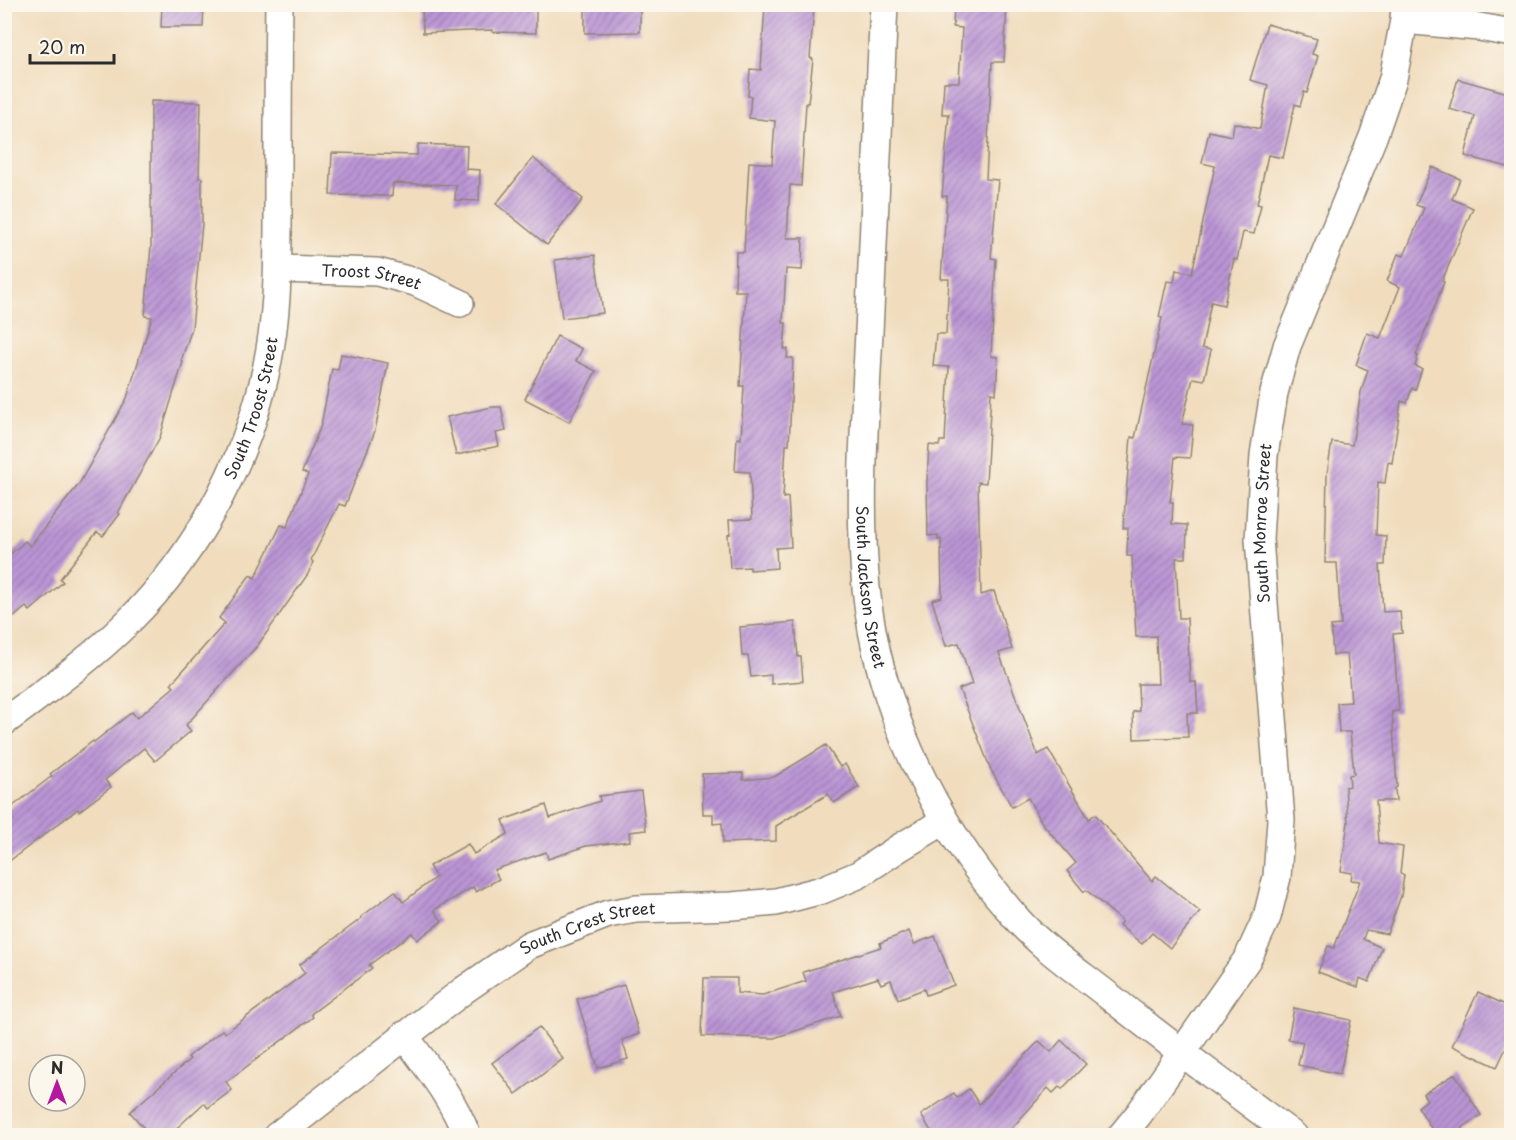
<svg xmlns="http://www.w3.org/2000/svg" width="1516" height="1140" font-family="'Playpen Sans',sans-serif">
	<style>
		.building { fill: url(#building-hatch) }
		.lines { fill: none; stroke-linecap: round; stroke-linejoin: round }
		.street-casing { stroke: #8e8474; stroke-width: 30 }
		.street { stroke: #fff; stroke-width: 27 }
		.labels { text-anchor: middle; stroke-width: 5; stroke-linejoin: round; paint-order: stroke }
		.street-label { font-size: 16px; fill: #2b2b2b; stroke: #fbf7ec }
	</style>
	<defs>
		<pattern id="building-hatch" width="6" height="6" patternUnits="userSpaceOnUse" patternTransform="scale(1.5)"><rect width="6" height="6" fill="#bb95d5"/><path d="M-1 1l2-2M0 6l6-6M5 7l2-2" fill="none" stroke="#987aad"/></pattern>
	</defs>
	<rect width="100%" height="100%" fill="#fbf7ec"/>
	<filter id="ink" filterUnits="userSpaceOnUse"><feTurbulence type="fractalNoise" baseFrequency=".0167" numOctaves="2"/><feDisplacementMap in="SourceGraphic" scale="12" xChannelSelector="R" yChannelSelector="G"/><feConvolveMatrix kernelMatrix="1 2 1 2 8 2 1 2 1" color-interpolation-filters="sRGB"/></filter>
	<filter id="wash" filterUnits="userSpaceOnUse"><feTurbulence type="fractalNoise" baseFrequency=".008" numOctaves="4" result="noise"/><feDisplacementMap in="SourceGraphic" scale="24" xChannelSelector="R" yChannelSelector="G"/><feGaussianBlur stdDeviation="1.35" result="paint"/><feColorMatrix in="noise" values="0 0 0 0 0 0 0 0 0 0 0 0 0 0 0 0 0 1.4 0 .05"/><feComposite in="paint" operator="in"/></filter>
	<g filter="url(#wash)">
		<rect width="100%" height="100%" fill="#f1ddbe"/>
		<g id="blocks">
			<g class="building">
				<path d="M162 4H204L203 27H161Z"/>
				<path d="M422 4H536V33L492 32V30L423 33Z"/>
				<path d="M585 4H640V32L585 33Z"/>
				<path d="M765 4H805L804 6 814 7 810 58 813 59 808 103H806L801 186 790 185 787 238H803L802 270 786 269 783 323H786L784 349H788L787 358H793L789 445H786L783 498 788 497 791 547 776 548 777 568 750 570V567L730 568 728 535 730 534 729 520 752 519 750 472 735 471 737 438 741 439 744 386H740L746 291H735L736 252H744L749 162 772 164 775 121 749 118 751 96H748L750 69 761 70Z"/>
				<path d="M954 4H1007L1004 62H992L986 179 998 180 991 258 996 259 991 356 998 357 996 394 991 393 986 483 978 482 981 595 994 591 1012 649 999 653 1038 755 1048 749 1089 819 1095 814 1152 881 1156 876 1200 912 1170 948 1152 933 1142 944 1119 925 1122 921 1086 890 1084 892 1067 871 1076 863 1043 824 1028 798 1012 807 991 770 959 689 972 684 959 643 946 646 932 600 942 597 941 539 938 540V535L928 536 927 482 929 445 939 446 940 441H945L949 367 933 366 936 334H946L949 279H941L947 196H942L949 114H942L944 82H959L962 28 953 27Z"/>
				<path d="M1267 24 1317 39 1312 54 1318 56 1307 93 1304 92 1300 106 1295 104 1283 158 1268 155 1257 204 1261 205 1254 234 1243 232 1237 260 1234 259 1224 305 1211 302 1202 348 1211 350 1204 380 1193 378 1182 424 1193 425 1190 458 1175 457 1170 502H1173L1172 524 1187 525 1186 558H1176L1179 618H1187L1190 682H1196L1198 713H1187L1188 737 1134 739 1133 712 1139 711 1138 684H1158L1156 636 1136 637 1132 556H1127L1128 528H1123L1131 437 1135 438 1162 318 1159 317 1167 281 1174 282 1176 270 1192 273 1215 166 1202 163 1209 131 1232 136 1234 123 1260 129 1268 85 1250 80Z"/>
				<path d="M1458 79 1512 94V168L1465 156 1475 116 1449 109Z"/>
				<path d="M151 101 201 102 199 178H202V224L192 328 181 361 183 362 160 437 118 513 120 514 103 536 97 532 60 579 63 582 30 611 26 607 14 617 4 606V560L25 541 30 546 79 484 127 398 152 317 145 316 151 246Z"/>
				<path d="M418 144 467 146 466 169 480 170 479 201 455 200 456 185 393 183 392 196 330 195 332 153 417 155Z"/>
				<path d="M533 158 583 199 547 245 496 204Z"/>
				<path d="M1432 167 1460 179 1452 199 1473 208 1442 281 1444 282 1416 355 1418 356 1415 366 1422 369 1415 390 1412 388 1407 403 1401 401 1392 463 1388 462 1385 483 1378 482 1376 535 1386 536 1385 565H1380L1383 612 1400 611 1402 633 1393 634 1399 711 1392 712 1397 787 1395 788 1396 801H1376L1379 843 1403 847 1400 873 1404 875 1401 896 1387 934 1366 930 1363 939 1382 948 1369 982 1360 978 1358 987 1318 972 1328 946 1334 948 1360 881 1351 880 1352 873 1341 871 1348 822 1345 787 1350 786 1349 775 1354 774 1350 732H1339L1337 703 1351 702 1347 654 1333 655 1331 626 1341 625 1337 563H1325L1327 474 1332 442 1352 445 1361 392 1368 370 1356 365 1357 362 1367 333 1380 338 1400 287 1387 281 1398 254 1404 256 1424 208 1416 205Z"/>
				<path d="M595 255 603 313 562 318 555 260Z"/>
				<path d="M557 336 582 349 576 361 596 371 569 422 525 399Z"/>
				<path d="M341 354 388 363 375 431 345 506 339 504 311 560 313 562 308 574 258 645 186 725 191 731 155 761 144 748 105 780 111 787 79 811 78 809 4 865V813L52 776 50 774 93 741 94 742 132 712 137 718 174 687 171 684 225 623 219 618 250 575 255 578 281 525 287 527 308 474 302 472 321 425 332 369 338 370Z"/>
				<path d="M492 407H501L506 431 496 433 499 446 456 455 447 417Z"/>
				<path d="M795 622 798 657H801L803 681 771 684V675L751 677 748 656H742L740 627Z"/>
				<path d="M826 745 840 767 845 764 859 787 834 803 828 794 776 826V841L723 843 722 823 713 824V814H703L702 774 743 773V780L774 777Z"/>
				<path d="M641 791 646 830 629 832 630 841 586 846 548 859 546 852 494 870 499 879 476 892 473 887 434 910 442 921 417 940 412 933 369 965 372 968 311 1014 313 1017 226 1082 232 1090 208 1108 204 1103 168 1136H151L130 1112 190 1059 188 1057 222 1030 225 1033 305 973 299 965 362 918 361 917 395 891 403 902 436 877 429 866 468 844 474 854 508 834 503 820 546 805 550 818 600 801 599 796Z"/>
				<path d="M909 931 914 944 935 936 954 985 926 995 924 989 898 999 891 980 881 984 878 978 833 992 841 1016 774 1038 702 1036 704 978H737V993L763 995 806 981 803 972 881 947 880 943Z"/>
				<path d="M624 985 639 1034 622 1040 628 1059 598 1068 577 999Z"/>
				<path d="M1478 992 1512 1008V1053L1505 1050 1497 1067 1452 1046Z"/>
				<path d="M1294 1008 1351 1020 1340 1074 1298 1065 1303 1042 1288 1039Z"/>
				<path d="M539 1027 563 1059 516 1094 492 1063Z"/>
				<path d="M1061 1040 1086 1064 1062 1089 1059 1087 1053 1093 1048 1088 1011 1129 1002 1136H934L921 1115 954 1093 957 1098 969 1089 979 1104 1039 1041 1051 1052Z"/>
				<path d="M1455 1074 1481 1115 1462 1128 1467 1136H1436L1418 1107 1427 1100 1423 1094Z"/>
			</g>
		</g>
	</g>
	<g filter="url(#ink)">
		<use href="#blocks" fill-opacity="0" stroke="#8e8474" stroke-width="1.5"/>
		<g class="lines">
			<g class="street-casing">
				<g id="street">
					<path id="s1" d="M884 4C879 114 874 223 869 332 865 417 858 503 866 588 878 707 933 822 1011 912 1037 944 1073 968 1105 993 1167 1042 1230 1089 1294 1136"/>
					<path d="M1404 20 1479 27 1512 33"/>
					<path id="s2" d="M278 269 377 272 415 282 460 303"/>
					<path id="s3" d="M4 722C47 690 91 659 128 622 200 551 254 448 270 349 279 297 278 243 278 190 278 128 278 66 279 4"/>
					<path d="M404 1035C427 1067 453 1098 467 1136"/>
					<path id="s4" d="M277 1136 464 990 529 945 608 914 636 909 732 906 776 902 822 890 858 875 899 848 944 821"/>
					<path id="s5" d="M1121 1136 1139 1114 1248 958 1267 917 1277 877 1281 820 1259 539 1264 455 1274 393 1287 346 1373 137 1393 79 1404 20 1405 4"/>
				</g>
			</g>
			<use href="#street" class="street"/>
		</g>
	</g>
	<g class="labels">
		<g class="street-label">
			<text dy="6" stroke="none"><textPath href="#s2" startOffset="94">Troost Street</textPath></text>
			<text dy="6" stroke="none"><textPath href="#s3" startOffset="410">South Troost Street</textPath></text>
			<text dy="6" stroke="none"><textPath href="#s5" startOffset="660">South Monroe Street</textPath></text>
			<text dy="6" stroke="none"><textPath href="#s1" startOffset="584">South Jackson Street</textPath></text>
			<text dy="6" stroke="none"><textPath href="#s4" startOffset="378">South Crest Street</textPath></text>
		</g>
	</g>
	<rect width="1516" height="1140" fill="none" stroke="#fbf7ec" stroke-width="24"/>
	<g transform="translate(57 1083)"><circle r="28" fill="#fbf7ec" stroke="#a8a59f" stroke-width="1.5"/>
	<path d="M0-4.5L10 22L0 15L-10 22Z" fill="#b5179e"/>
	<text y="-9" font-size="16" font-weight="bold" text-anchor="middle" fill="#2b2b2b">N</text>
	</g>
	<path d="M30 54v9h84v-9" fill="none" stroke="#2b2b2b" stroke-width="3"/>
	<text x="39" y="54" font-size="18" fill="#2b2b2b" stroke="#fbf7ec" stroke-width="4.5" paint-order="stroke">20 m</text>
</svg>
